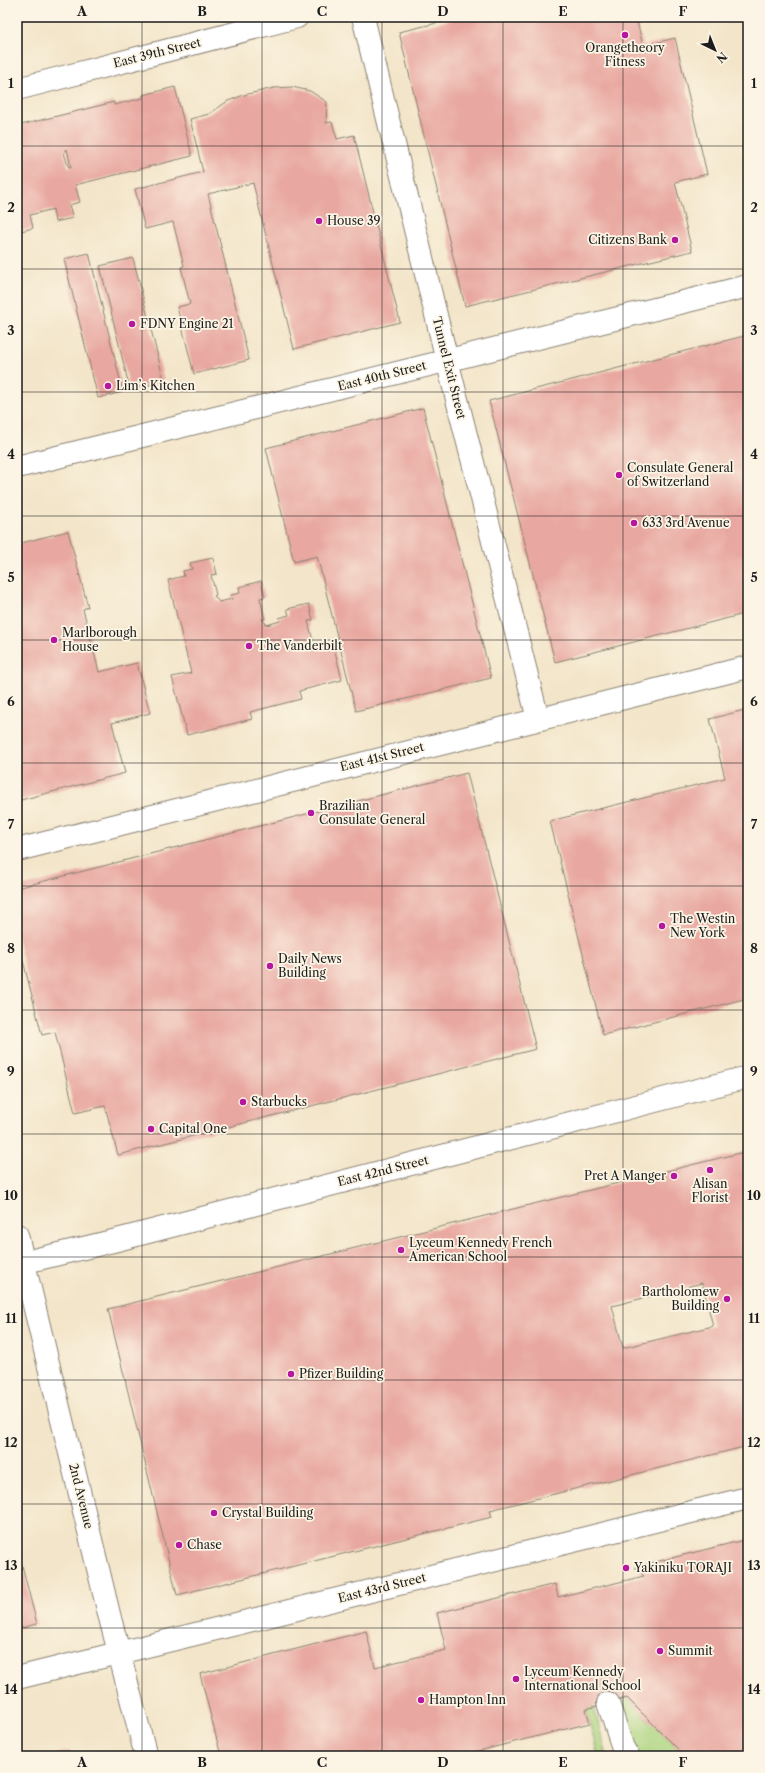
<svg xmlns="http://www.w3.org/2000/svg" width="765" height="1773" font-family="'Libre Caslon Text',serif">
	<style>
		.green { fill: #acd47f; stroke: #64784e }
		.building { fill: #e8a7a0; fill-rule: evenodd }
		.lines { fill: none; stroke-linecap: round; stroke-linejoin: round }
		.minor-casing { stroke: #888072; stroke-width: 24 }
		.major-casing { stroke: #888072; stroke-width: 24 }
		.minor { stroke: #fff; stroke-width: 22 }
		.major { stroke: #fff; stroke-width: 22 }
		.grid { fill: none; stroke: #1c1c1c; stroke-width: 1; stroke-opacity: 0.55 }
		.poi-dot { fill: #b5179e; stroke: #fcf5e5; stroke-width: 1.5 }
		.labels { text-anchor: middle; stroke-width: 3.5; stroke-linejoin: round; paint-order: stroke }
		.poi-label { font-size: 12px; fill: #1c1c1c; stroke: #fcf5e5; text-anchor: start }
		.street-label { font-size: 12px; fill: #1c1c1c; stroke: #fcf5e5 }
		.neatline { fill: none; stroke: #1c1c1c; stroke-width: 1.5 }
		.grid-label { font-size: 13px; text-anchor: middle; font-weight: bold; fill: #1c1c1c }
	</style>
	<rect width="100%" height="100%" fill="#fcf5e5"/>
	<filter id="ink" filterUnits="userSpaceOnUse"><feTurbulence type="fractalNoise" baseFrequency=".025" numOctaves="2"/><feDisplacementMap in="SourceGraphic" scale="8" xChannelSelector="R" yChannelSelector="G"/><feConvolveMatrix kernelMatrix="1 2 1 2 8 2 1 2 1" color-interpolation-filters="sRGB"/></filter>
	<filter id="wash" filterUnits="userSpaceOnUse"><feTurbulence type="fractalNoise" baseFrequency=".012" numOctaves="4" result="noise"/><feDisplacementMap in="SourceGraphic" scale="16" xChannelSelector="R" yChannelSelector="G"/><feGaussianBlur stdDeviation="0.9" result="paint"/><feColorMatrix in="noise" values="0 0 0 0 0 0 0 0 0 0 0 0 0 0 0 0 0 1.4 0 .05"/><feComposite in="paint" operator="in"/></filter>
	<g filter="url(#wash)">
		<rect width="100%" height="100%" fill="#f3e5c9"/>
		<g class="green">
			<path d="M627 1698 678 1749 671 1756H638L621 1700Z"/>
			<path d="M594 1707 607 1756H598L586 1709Z"/>
		</g>
		<g id="blocks">
			<g class="building">
				<path d="M17 17H31V18L17 21Z"/>
				<path d="M462 17H636L643 46 675 38 707 174 675 182 692 251 465 306 399 32Z"/>
				<path d="M175 87 192 156 75 185 80 202 69 205 73 218 55 222 53 209 30 215 33 228 17 232V126L114 102V105L143 98V95ZM67 149 71 168 68 166 64 153Z"/>
				<path d="M292 87 310 91 327 102 326 123 332 122 337 139 354 135 400 322 294 349 253 183 208 194 249 360 194 374 177 307 190 304 181 267 184 266 173 222 145 229 135 189 203 172 190 119 209 114 228 101 244 95 274 88Z"/>
				<path d="M89 253 123 392 98 398 64 259Z"/>
				<path d="M133 258 164 381 130 390 100 266Z"/>
				<path d="M748 335V613L555 662 489 401Z"/>
				<path d="M423 408 491 678 356 711 317 556 294 562 266 448Z"/>
				<path d="M68 531 88 607 83 609 99 672 137 663 150 713 112 723 125 773 17 801V544Z"/>
				<path d="M213 558 217 574 211 575 216 595 214 596 219 602 232 599 231 595 240 593 239 587 261 581 265 597 260 598 265 619H262L267 625 280 621 279 618 289 615 287 609 309 604 313 620 308 621 313 641 309 642 316 648 333 643 342 680 299 691 301 699 250 712 252 719 187 735 172 677 191 673 168 580 184 576 183 571 192 569 190 563Z"/>
				<path d="M748 709V998L603 1035 550 821 725 778 710 719Z"/>
				<path d="M467 773 536 1049 118 1155 105 1106 75 1113 55 1032 42 1035 17 937V888Z"/>
				<path d="M748 1151V1446L490 1510 492 1517 177 1595 108 1309ZM702 1283 713 1326 623 1348 612 1306Z"/>
				<path d="M748 1539V1756H685L627 1698 586 1709 590 1723 459 1756H221L200 1674 366 1631 375 1667 446 1650 437 1613 555 1584 558 1597 644 1576 635 1567Z"/>
				<path d="M17 1546 37 1624 17 1629Z"/>
				<path d="M69 1751 70 1756H51V1755Z"/>
			</g>
		</g>
	</g>
	<g filter="url(#ink)">
		<use href="#blocks" fill-opacity="0" stroke="#888072" stroke-width="1"/>
		<g class="lines">
			<g class="minor-casing">
				<g id="minor">
					<path d="M363 17 447 360 538 719"/>
					<path d="M17 89 297 17"/>
					<path d="M17 467 748 286"/>
					<path d="M17 850 748 667"/>
					<path d="M17 1678 748 1498"/>
					<path d="M608 1703 623 1748 628 1756"/>
				</g>
			</g>
			<g class="major-casing">
				<g id="major">
					<path d="M17 1235 110 1618 146 1756"/>
					<path d="M17 1264 117 1240 748 1077"/>
				</g>
			</g>
			<use href="#minor" class="minor"/>
			<use href="#major" class="major"/>
		</g>
	</g>
	<path class="grid" d="M142 17V1756M262 17V1756M382 17V1756M503 17V1756M623 17V1756M17 146H748M17 269H748M17 392H748M17 516H748M17 640H748M17 763H748M17 886H748M17 1010H748M17 1134H748M17 1257H748M17 1380H748M17 1504H748M17 1628H748"/>
	<g class="poi-dot">
		<circle cx="625" cy="35" r="4"/>
		<circle cx="319" cy="221" r="4"/>
		<circle cx="675" cy="240" r="4"/>
		<circle cx="132" cy="324" r="4"/>
		<circle cx="108" cy="386" r="4"/>
		<circle cx="619" cy="475" r="4"/>
		<circle cx="634" cy="523" r="4"/>
		<circle cx="54" cy="640" r="4"/>
		<circle cx="249" cy="646" r="4"/>
		<circle cx="311" cy="813" r="4"/>
		<circle cx="662" cy="926" r="4"/>
		<circle cx="270" cy="966" r="4"/>
		<circle cx="243" cy="1102" r="4"/>
		<circle cx="151" cy="1129" r="4"/>
		<circle cx="710" cy="1170" r="4"/>
		<circle cx="674" cy="1176" r="4"/>
		<circle cx="401" cy="1250" r="4"/>
		<circle cx="727" cy="1299" r="4"/>
		<circle cx="291" cy="1374" r="4"/>
		<circle cx="214" cy="1513" r="4"/>
		<circle cx="179" cy="1545" r="4"/>
		<circle cx="626" cy="1568" r="4"/>
		<circle cx="660" cy="1651" r="4"/>
		<circle cx="516" cy="1679" r="4"/>
		<circle cx="421" cy="1700" r="4"/>
	</g>
	<g class="labels">
		<g class="poi-label">
			<text x="625" y="52" text-anchor="middle">Orangetheory<tspan x="625" dy="14">Fitness</tspan></text>
			<text x="327" y="225">House 39</text>
			<text x="667" y="244" text-anchor="end">Citizens Bank</text>
			<text x="140" y="328">FDNY Engine 21</text>
			<text x="116" y="390">Lim’s Kitchen</text>
			<text x="627" y="472">Consulate General<tspan x="627" dy="14">of Switzerland</tspan></text>
			<text x="642" y="527">633 3rd Avenue</text>
			<text x="62" y="637">Marlborough<tspan x="62" dy="14">House</tspan></text>
			<text x="257" y="650">The Vanderbilt</text>
			<text x="319" y="810">Brazilian<tspan x="319" dy="14">Consulate General</tspan></text>
			<text x="670" y="923">The Westin<tspan x="670" dy="14">New York</tspan></text>
			<text x="278" y="963">Daily News<tspan x="278" dy="14">Building</tspan></text>
			<text x="251" y="1106">Starbucks</text>
			<text x="159" y="1133">Capital One</text>
			<text x="666" y="1180" text-anchor="end">Pret A Manger</text>
			<text x="710" y="1188" text-anchor="middle">Alisan<tspan x="710" dy="14">Florist</tspan></text>
			<text x="409" y="1247">Lyceum Kennedy French<tspan x="409" dy="14">American School</tspan></text>
			<text x="719" y="1296" text-anchor="end">Bartholomew<tspan x="719" dy="14">Building</tspan></text>
			<text x="299" y="1378">Pfizer Building</text>
			<text x="222" y="1517">Crystal Building</text>
			<text x="187" y="1549">Chase</text>
			<text x="634" y="1572">Yakiniku TORAJI</text>
			<text x="668" y="1655">Summit</text>
			<text x="524" y="1676">Lyceum Kennedy<tspan x="524" dy="14">International School</tspan></text>
			<text x="429" y="1704">Hampton Inn</text>
		</g>
		<g class="street-label">
			<text transform="translate(157 53) rotate(-14)" y="4">East 39th Street</text>
			<text transform="translate(449 368) rotate(76)" y="4">Tunnel Exit Street</text>
			<text transform="translate(382 376) rotate(-14)" y="4">East 40th Street</text>
			<text transform="translate(382 757) rotate(-14)" y="4">East 41st Street</text>
			<text transform="translate(383 1171) rotate(-14)" y="4">East 42nd Street</text>
			<text transform="translate(81 1496) rotate(76)" y="4">2nd Avenue</text>
			<text transform="translate(382 1588) rotate(-14)" y="4">East 43rd Street</text>
		</g>
	</g>
	<rect width="765" height="1773" fill="none" stroke="#fcf5e5" stroke-width="44"/>
	<g transform="translate(715 50) rotate(137)" stroke="#fcf5e5" stroke-width="3" paint-order="stroke">
	<path d="M0-3L7 15L0 10L-7 15Z" fill="#1c1c1c"/>
	<text y="-6" font-size="11" font-weight="bold" text-anchor="middle" fill="#1c1c1c">N</text>
	</g>
	<rect x="22" y="22" width="721" height="1729" class="neatline"/>
	<g class="grid-label">
		<text x="82" y="16">A</text>
		<text x="202" y="16">B</text>
		<text x="322" y="16">C</text>
		<text x="443" y="16">D</text>
		<text x="563" y="16">E</text>
		<text x="683" y="16">F</text>
		<text x="11" y="88">1</text>
		<text x="754" y="88">1</text>
		<text x="11" y="212">2</text>
		<text x="754" y="212">2</text>
		<text x="11" y="335">3</text>
		<text x="754" y="335">3</text>
		<text x="11" y="459">4</text>
		<text x="754" y="459">4</text>
		<text x="11" y="582">5</text>
		<text x="754" y="582">5</text>
		<text x="11" y="706">6</text>
		<text x="754" y="706">6</text>
		<text x="11" y="829">7</text>
		<text x="754" y="829">7</text>
		<text x="11" y="953">8</text>
		<text x="754" y="953">8</text>
		<text x="11" y="1076">9</text>
		<text x="754" y="1076">9</text>
		<text x="11" y="1200">10</text>
		<text x="754" y="1200">10</text>
		<text x="11" y="1323">11</text>
		<text x="754" y="1323">11</text>
		<text x="11" y="1447">12</text>
		<text x="754" y="1447">12</text>
		<text x="11" y="1570">13</text>
		<text x="754" y="1570">13</text>
		<text x="11" y="1694">14</text>
		<text x="754" y="1694">14</text>
		<text x="82" y="1767">A</text>
		<text x="202" y="1767">B</text>
		<text x="322" y="1767">C</text>
		<text x="443" y="1767">D</text>
		<text x="563" y="1767">E</text>
		<text x="683" y="1767">F</text>
	</g>
</svg>
